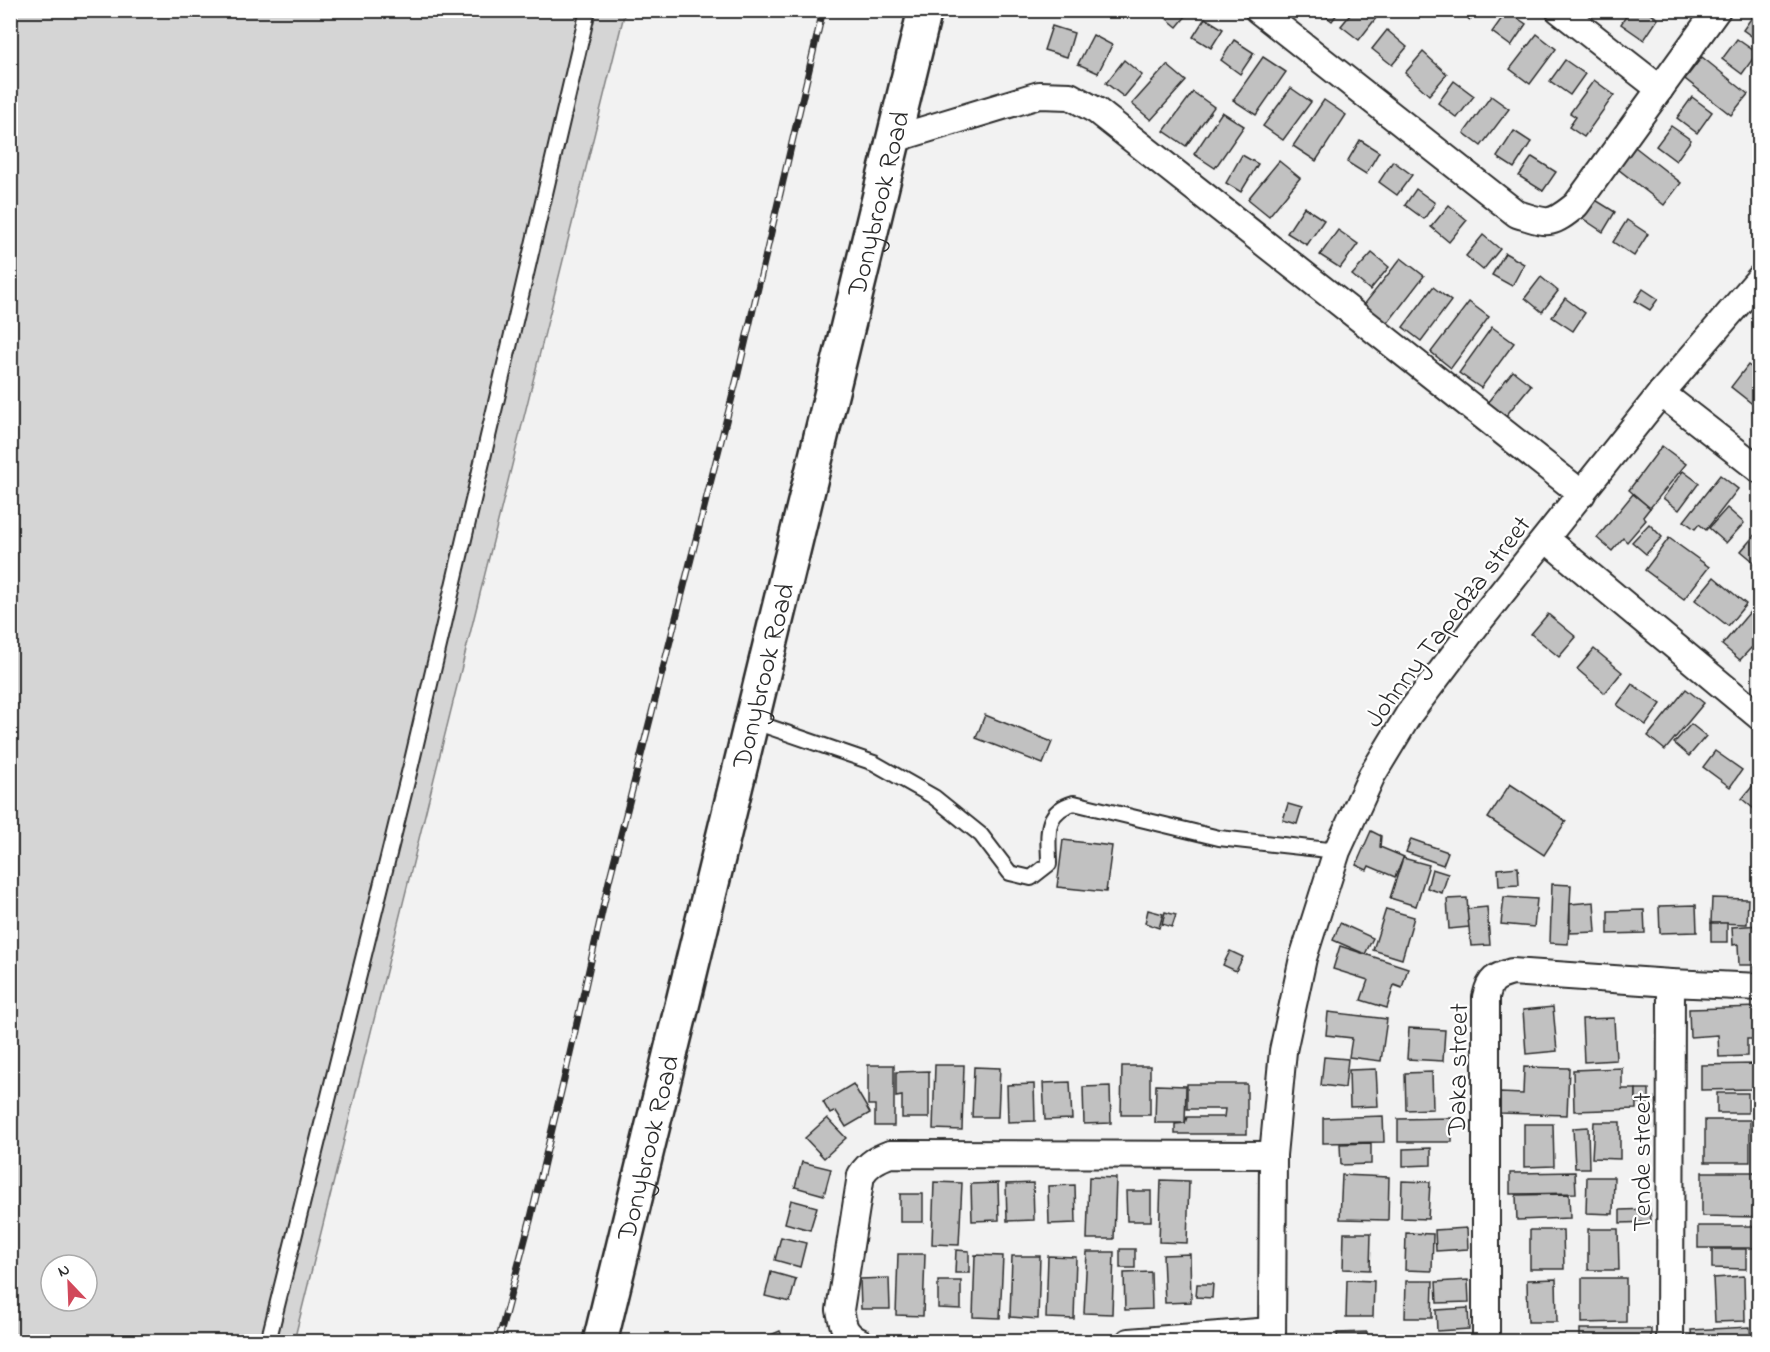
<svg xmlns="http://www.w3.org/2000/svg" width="1770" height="1352" font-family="'Indie Flower',sans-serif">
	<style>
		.green { fill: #d5d5d5; stroke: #808080; stroke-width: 1.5; fill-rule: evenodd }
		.building { fill: #c1c1c1; stroke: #2b2b2b; stroke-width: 1.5 }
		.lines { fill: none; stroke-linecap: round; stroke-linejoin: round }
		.service-casing { stroke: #2b2b2b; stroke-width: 18 }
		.minor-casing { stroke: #2b2b2b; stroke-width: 30 }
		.tertiary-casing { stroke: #2b2b2b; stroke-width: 38 }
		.service { stroke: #fff; stroke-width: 14 }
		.minor { stroke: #fff; stroke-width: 26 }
		.tertiary { stroke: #fff; stroke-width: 33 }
		.rail-casing { stroke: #2b2b2b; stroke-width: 7 }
		.rail { stroke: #fff; stroke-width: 4.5; stroke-dasharray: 14; stroke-linecap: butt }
		.labels { text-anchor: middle; stroke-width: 4.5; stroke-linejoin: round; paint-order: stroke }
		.street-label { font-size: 27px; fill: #2b2b2b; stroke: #fff }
	</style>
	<rect width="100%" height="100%" fill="#f2f2f2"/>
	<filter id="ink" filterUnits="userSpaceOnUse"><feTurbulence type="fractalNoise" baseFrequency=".0167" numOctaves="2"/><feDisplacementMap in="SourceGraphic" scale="12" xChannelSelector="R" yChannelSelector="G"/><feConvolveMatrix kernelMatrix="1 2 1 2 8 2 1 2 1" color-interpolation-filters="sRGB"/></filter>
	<g filter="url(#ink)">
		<path class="green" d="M10 11H625L294 1341H11ZM51 1265H87V1301H51Z"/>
		<g class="building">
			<path d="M1165 10H1191L1177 27 1161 14Z"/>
			<path d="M1318 10H1340L1332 21Z"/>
			<path d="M1354 10H1366L1376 18 1359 40 1341 26Z"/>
			<path d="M1464 10H1486L1469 20Z"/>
			<path d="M1630 10H1646L1658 19 1644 40 1621 24Z"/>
			<path d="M1757 10H1760V42L1743 30Z"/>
			<path d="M1507 11 1526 24 1511 46 1492 32Z"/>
			<path d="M1205 18 1223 29 1211 48 1193 37Z"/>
			<path d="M1052 26 1074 33 1067 57 1044 50Z"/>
			<path d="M1387 30 1407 47 1392 65 1372 49Z"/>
			<path d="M1537 34 1556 49 1530 84 1510 69Z"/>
			<path d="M1093 35 1112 45 1098 73 1078 64Z"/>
			<path d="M1737 39 1757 53 1742 74 1722 59Z"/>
			<path d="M1234 40 1254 53 1240 74 1221 60Z"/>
			<path d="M1423 52 1447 74 1429 95 1405 73Z"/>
			<path d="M1263 57 1286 72 1256 115 1233 100Z"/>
			<path d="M1702 57 1748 94 1731 115 1685 79Z"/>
			<path d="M1124 60 1142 75 1124 97 1106 83Z"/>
			<path d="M1565 60 1585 74 1570 95 1550 81Z"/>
			<path d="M1167 65 1186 81 1151 120 1132 104Z"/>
			<path d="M1594 80 1614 95 1584 137 1569 127 1576 117 1570 113Z"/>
			<path d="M1454 81 1474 96 1457 118 1438 103Z"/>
			<path d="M1291 88 1311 102 1283 140 1263 126Z"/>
			<path d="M1193 92 1214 107 1186 146 1164 131Z"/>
			<path d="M1491 96 1509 109 1481 146 1464 133Z"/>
			<path d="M1692 97 1712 112 1697 133 1677 118Z"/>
			<path d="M1324 100 1346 115 1316 161 1293 146Z"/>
			<path d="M1222 112 1244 126 1215 168 1194 154Z"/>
			<path d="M1671 126 1691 140 1676 161 1656 146Z"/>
			<path d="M1514 131 1531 142 1514 168 1497 157Z"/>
			<path d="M1360 140 1379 152 1366 174 1347 162Z"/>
			<path d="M1635 147 1681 183 1664 205 1618 169Z"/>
			<path d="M1242 155 1258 164 1241 192 1226 183Z"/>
			<path d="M1532 157 1556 172 1543 191 1519 176Z"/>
			<path d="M1279 161 1300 178 1269 216 1248 199Z"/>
			<path d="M1393 161 1412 175 1397 195 1379 182Z"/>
			<path d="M1416 189 1435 203 1424 219 1405 205Z"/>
			<path d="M1594 199 1615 212 1603 232 1582 218Z"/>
			<path d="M1449 205 1467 220 1449 242 1431 227Z"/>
			<path d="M1304 207 1324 220 1307 245 1287 233Z"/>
			<path d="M1627 220 1648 234 1634 256 1613 242Z"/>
			<path d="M1338 230 1358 244 1340 268 1320 255Z"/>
			<path d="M1483 235 1500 249 1483 270 1466 256Z"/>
			<path d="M1372 253 1389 267 1370 290 1352 275Z"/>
			<path d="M1505 253 1524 264 1512 286 1492 275Z"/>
			<path d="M1401 258 1424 276 1387 324 1363 306Z"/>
			<path d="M1541 277 1558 291 1542 312 1525 298Z"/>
			<path d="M1433 287 1451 301 1421 341 1403 327Z"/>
			<path d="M1643 289 1658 299 1650 310 1635 301Z"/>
			<path d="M1565 298 1585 313 1573 331 1552 317Z"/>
			<path d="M1469 302 1489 317 1451 368 1431 352Z"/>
			<path d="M1492 327 1514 343 1481 388 1459 373Z"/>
			<path d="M1748 365 1760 374V410L1731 387Z"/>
			<path d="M1513 371 1531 385 1505 417 1487 403Z"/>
			<path d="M1662 446 1686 464 1650 508 1629 490Z"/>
			<path d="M1683 471 1699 483 1679 510 1663 498Z"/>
			<path d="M1720 475 1738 489 1706 530 1699 524 1695 529 1684 521Z"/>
			<path d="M1633 494 1650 508 1643 517 1646 520 1627 542 1623 538 1612 551 1597 538Z"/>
			<path d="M1727 508 1744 523 1726 543 1709 528Z"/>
			<path d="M1649 524 1662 537 1646 554 1632 542Z"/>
			<path d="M1760 529V567L1741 551Z"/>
			<path d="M1669 538 1709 567 1684 599 1645 570Z"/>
			<path d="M1714 577 1746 604 1728 626 1695 600Z"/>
			<path d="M1760 600V656L1751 648 1740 660 1722 645Z"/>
			<path d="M1548 614 1576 637 1559 657 1531 634Z"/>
			<path d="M1594 649 1622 672 1605 693 1577 669Z"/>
			<path d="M1632 684 1661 704 1646 725 1617 705Z"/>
			<path d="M1686 689 1704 703 1665 750 1648 736Z"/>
			<path d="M985 715 1052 742 1043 764 976 738Z"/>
			<path d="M1691 724 1706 736 1689 756 1674 743Z"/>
			<path d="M1715 751 1742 770 1730 787 1703 767Z"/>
			<path d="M1759 778 1760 779V814L1742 799Z"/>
			<path d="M1510 784 1566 821 1544 855 1488 818Z"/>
			<path d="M1288 804 1302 808 1297 824 1283 820Z"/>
			<path d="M1371 831 1381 836 1380 847 1404 857 1395 877 1369 866 1367 870 1356 865Z"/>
			<path d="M1411 839 1448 852 1443 865 1406 852Z"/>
			<path d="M1063 840 1112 846 1106 892 1057 887Z"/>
			<path d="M1403 858 1429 865 1416 906 1390 898Z"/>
			<path d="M1518 867 1519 885 1499 886 1498 869Z"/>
			<path d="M1432 869 1448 874 1442 893 1427 888Z"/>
			<path d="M1552 884 1571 885 1568 944 1550 943Z"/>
			<path d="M1504 897 1537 899 1534 927 1501 924Z"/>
			<path d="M1467 898 1469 927 1449 929 1447 899Z"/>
			<path d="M1712 898 1748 899 1747 924 1711 923Z"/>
			<path d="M1594 902 1596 932 1570 933V904Z"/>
			<path d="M1696 905 1697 932 1660 933 1659 906Z"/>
			<path d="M1487 907 1490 945 1471 946 1467 909Z"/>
			<path d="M1386 909 1414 917 1402 959 1373 950Z"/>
			<path d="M1148 910 1163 914 1159 928 1145 923Z"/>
			<path d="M1644 910 1645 933 1608 934V911Z"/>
			<path d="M1165 912 1176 915 1172 927 1162 924Z"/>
			<path d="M1340 923 1373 938 1365 954 1333 940Z"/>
			<rect x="1711" y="923" width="16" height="19"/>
			<path d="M1760 925V965H1739L1738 944 1733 945 1732 927Z"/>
			<path d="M1340 946 1408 968 1402 988 1394 985 1387 1008 1361 1000 1368 980 1333 969Z"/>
			<path d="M1230 951 1243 957 1236 971 1223 965Z"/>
			<path d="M1553 1007 1557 1051 1526 1054 1523 1010Z"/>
			<path d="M1759 1007 1760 1039H1747V1056L1719 1057 1718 1035 1690 1037 1689 1009Z"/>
			<path d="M1328 1012 1387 1019 1381 1061 1349 1057 1352 1038 1326 1035Z"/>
			<path d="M1614 1018 1616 1060 1584 1062 1582 1019Z"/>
			<path d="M1409 1028 1445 1030 1443 1061 1407 1059Z"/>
			<path d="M1324 1057 1348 1059 1345 1088 1321 1085Z"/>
			<path d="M1754 1064V1089L1701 1090V1065Z"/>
			<path d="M868 1065H894V1126H875V1105H868Z"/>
			<path d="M935 1065H964L962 1130 933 1129Z"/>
			<path d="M1122 1066H1150V1115H1121Z"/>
			<path d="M974 1067 1000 1068 998 1117H972Z"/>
			<path d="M1524 1067 1569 1068 1567 1115 1500 1113V1093L1523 1094Z"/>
			<path d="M1622 1068V1089H1636V1109L1574 1111 1573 1070Z"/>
			<path d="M1376 1069 1378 1106 1350 1107 1349 1070Z"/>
			<path d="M929 1071V1118H902V1096L896 1097V1072Z"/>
			<path d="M1432 1072 1433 1109 1406 1110 1405 1073Z"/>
			<path d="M1070 1082 1072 1119 1045 1120 1043 1083Z"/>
			<path d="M853 1084 870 1113 846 1127 836 1111 830 1114 823 1102Z"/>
			<path d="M1034 1084 1035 1121 1008 1122 1007 1085Z"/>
			<path d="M1187 1084H1247V1134H1175V1124L1185 1123 1187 1117H1224L1225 1109H1187Z"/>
			<path d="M1156 1085 1186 1086 1185 1123H1155Z"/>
			<path d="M1110 1086 1111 1123 1084 1124 1083 1087Z"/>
			<rect x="1636" y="1089" width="13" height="14"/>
			<rect x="1717" y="1093" width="31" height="20"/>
			<path d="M1383 1116 1384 1142 1323 1143V1118Z"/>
			<path d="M827 1118 846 1138 824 1158 805 1138Z"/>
			<path d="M1452 1118V1142H1398V1119Z"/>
			<rect x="1705" y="1120" width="45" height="42"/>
			<path d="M1594 1122H1620V1159L1592 1158Z"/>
			<path d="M1524 1124H1553L1554 1166 1524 1167Z"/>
			<path d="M1588 1127 1589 1168H1575L1573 1128Z"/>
			<path d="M1371 1143V1164L1341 1165 1340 1144Z"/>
			<path d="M1431 1148V1165L1403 1166V1149Z"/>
			<path d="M802 1162 831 1169 824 1195 795 1187Z"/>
			<path d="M1575 1172 1576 1193 1510 1194V1173Z"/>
			<path d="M1702 1172H1760L1759 1217 1702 1216Z"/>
			<path d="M1342 1175 1389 1177 1388 1220 1340 1219Z"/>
			<path d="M1089 1177 1116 1178 1114 1239H1087Z"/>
			<path d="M1587 1177H1614L1613 1214 1586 1213Z"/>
			<path d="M1161 1180 1189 1181 1187 1243 1159 1242Z"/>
			<path d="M1402 1181 1430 1182 1428 1219 1401 1218Z"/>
			<path d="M934 1182 962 1183 959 1245 932 1244Z"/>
			<path d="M998 1183 999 1220 972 1221 971 1184Z"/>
			<path d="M1033 1183 1034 1220 1007 1221 1006 1184Z"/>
			<path d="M1075 1185 1076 1223 1049 1224 1048 1186Z"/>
			<path d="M1126 1191H1151V1221H1127Z"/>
			<rect x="900" y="1194" width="23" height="28"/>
			<path d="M1569 1194 1570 1218 1517 1220 1516 1195Z"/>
			<path d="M791 1200 817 1207 810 1230 785 1223Z"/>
			<path d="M1650 1209 1651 1222 1620 1223V1210Z"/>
			<rect x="1698" y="1226" width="61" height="22"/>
			<path d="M1467 1228 1468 1249 1436 1251 1435 1230Z"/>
			<path d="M1588 1229H1618L1619 1270H1588Z"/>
			<path d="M1530 1230H1563L1564 1269H1530Z"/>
			<path d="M1344 1233H1371L1370 1270 1343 1269Z"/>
			<path d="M1406 1233 1433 1234 1432 1271 1405 1270Z"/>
			<path d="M781 1237 806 1243 800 1267 775 1260Z"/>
			<rect x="1120" y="1249" width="15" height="19"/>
			<path d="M1712 1249H1746V1269L1712 1268Z"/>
			<path d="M956 1250 969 1251V1273H955Z"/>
			<path d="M1087 1252H1114L1112 1314 1084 1313Z"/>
			<path d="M898 1254H925L923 1316 896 1315Z"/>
			<path d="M1190 1254 1191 1302 1165 1303 1163 1255Z"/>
			<path d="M975 1255 1003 1256 1000 1318 973 1317Z"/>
			<path d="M1012 1256H1040L1038 1319 1010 1317Z"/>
			<path d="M1048 1256 1076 1257 1074 1319 1046 1318Z"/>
			<path d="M771 1272 796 1279 790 1302 765 1296Z"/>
			<path d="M1151 1272 1152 1309 1125 1310 1124 1273Z"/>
			<path d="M1744 1276 1745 1321 1715 1322 1713 1278Z"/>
			<path d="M889 1278 890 1309H861L860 1279Z"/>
			<path d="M1582 1278H1626V1322L1582 1323Z"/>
			<path d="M1556 1279 1557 1322H1528L1527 1280Z"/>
			<path d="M1347 1280 1374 1281 1373 1317H1346Z"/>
			<path d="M1468 1280 1469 1302 1437 1303 1436 1282Z"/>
			<path d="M938 1281H961V1309L938 1308Z"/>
			<path d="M1406 1281H1433L1432 1318H1405Z"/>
			<path d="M1197 1284H1213L1212 1298 1196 1297Z"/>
			<path d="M1468 1308 1469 1329 1437 1331 1436 1310Z"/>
			<path d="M1750 1327 1751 1342H1692L1691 1330Z"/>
			<rect x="1580" y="1329" width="71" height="13"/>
			<path d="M780 1331 785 1342H754Z"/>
			<path d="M1367 1332 1368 1342H1338L1337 1333Z"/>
		</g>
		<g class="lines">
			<g class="service-casing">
				<g id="service">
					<path d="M752 721 874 763 934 797 981 835 1010 873 1031 878 1049 864C1049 836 1042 812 1074 803L1219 838 1337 851"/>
					<path d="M268 1342 411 765 588 10"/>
				</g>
			</g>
			<g class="minor-casing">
				<g id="minor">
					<path d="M1258 10 1517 214C1548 223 1549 227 1576 205L1717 10"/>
					<path d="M1559 10 1660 89"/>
					<path d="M894 139 1039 95 1070 96 1097 111 1582 494"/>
					<path d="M1661 393 1760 470"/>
					<path d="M1546 539 1760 717"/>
					<path d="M860 1342C844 1334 843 1326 840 1310L861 1175C869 1163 877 1159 890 1154L1273 1155"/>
					<path d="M1129 1342 1271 1331"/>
					<path d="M1272 1342 1273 1155 1283 1051 1303 958 1337 851 1372 775 1409 714 1477 624 1661 393 1760 278"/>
					<path d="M1486 1342V997C1490 979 1495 977 1512 972L1671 983 1760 987"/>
					<path d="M1670 1342 1671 983"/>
				</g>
			</g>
			<g class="tertiary-casing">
				<g id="tertiary">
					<path id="s1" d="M600 1342 925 10"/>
				</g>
			</g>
			<use href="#service" class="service"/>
			<use href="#minor" class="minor"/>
			<use href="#tertiary" class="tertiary"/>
			<g class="rail-casing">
				<path id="rail" d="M498 1342 531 1217 566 1071 609 881 737 378 823 10"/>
			</g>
			<use href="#rail" class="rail"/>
		</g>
	</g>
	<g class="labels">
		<g class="street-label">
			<text dy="9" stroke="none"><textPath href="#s1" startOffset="1172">Donybrook Road</textPath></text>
			<text transform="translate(1447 621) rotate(-53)" y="9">Johnny Tapedza street</text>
			<text dy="9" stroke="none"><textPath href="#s1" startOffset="686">Donybrook Road</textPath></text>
			<text transform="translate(1457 1069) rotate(-89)" y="9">Daka street</text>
			<text dy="9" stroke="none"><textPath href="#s1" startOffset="200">Donybrook Road</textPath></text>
			<text transform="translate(1641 1162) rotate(-90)" y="9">Tende street</text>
		</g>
	</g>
	<rect width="1770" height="1352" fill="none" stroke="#fff" stroke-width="36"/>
	<rect x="18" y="18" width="1734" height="1316" fill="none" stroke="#2b2b2b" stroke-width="2" filter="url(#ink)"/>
	<g transform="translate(69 1283) rotate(337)"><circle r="28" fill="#ffffff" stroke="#aaaaaa" stroke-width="1.5"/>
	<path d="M0-4.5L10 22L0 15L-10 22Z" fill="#d1495b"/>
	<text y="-9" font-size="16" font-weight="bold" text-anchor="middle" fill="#2b2b2b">N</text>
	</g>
</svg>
